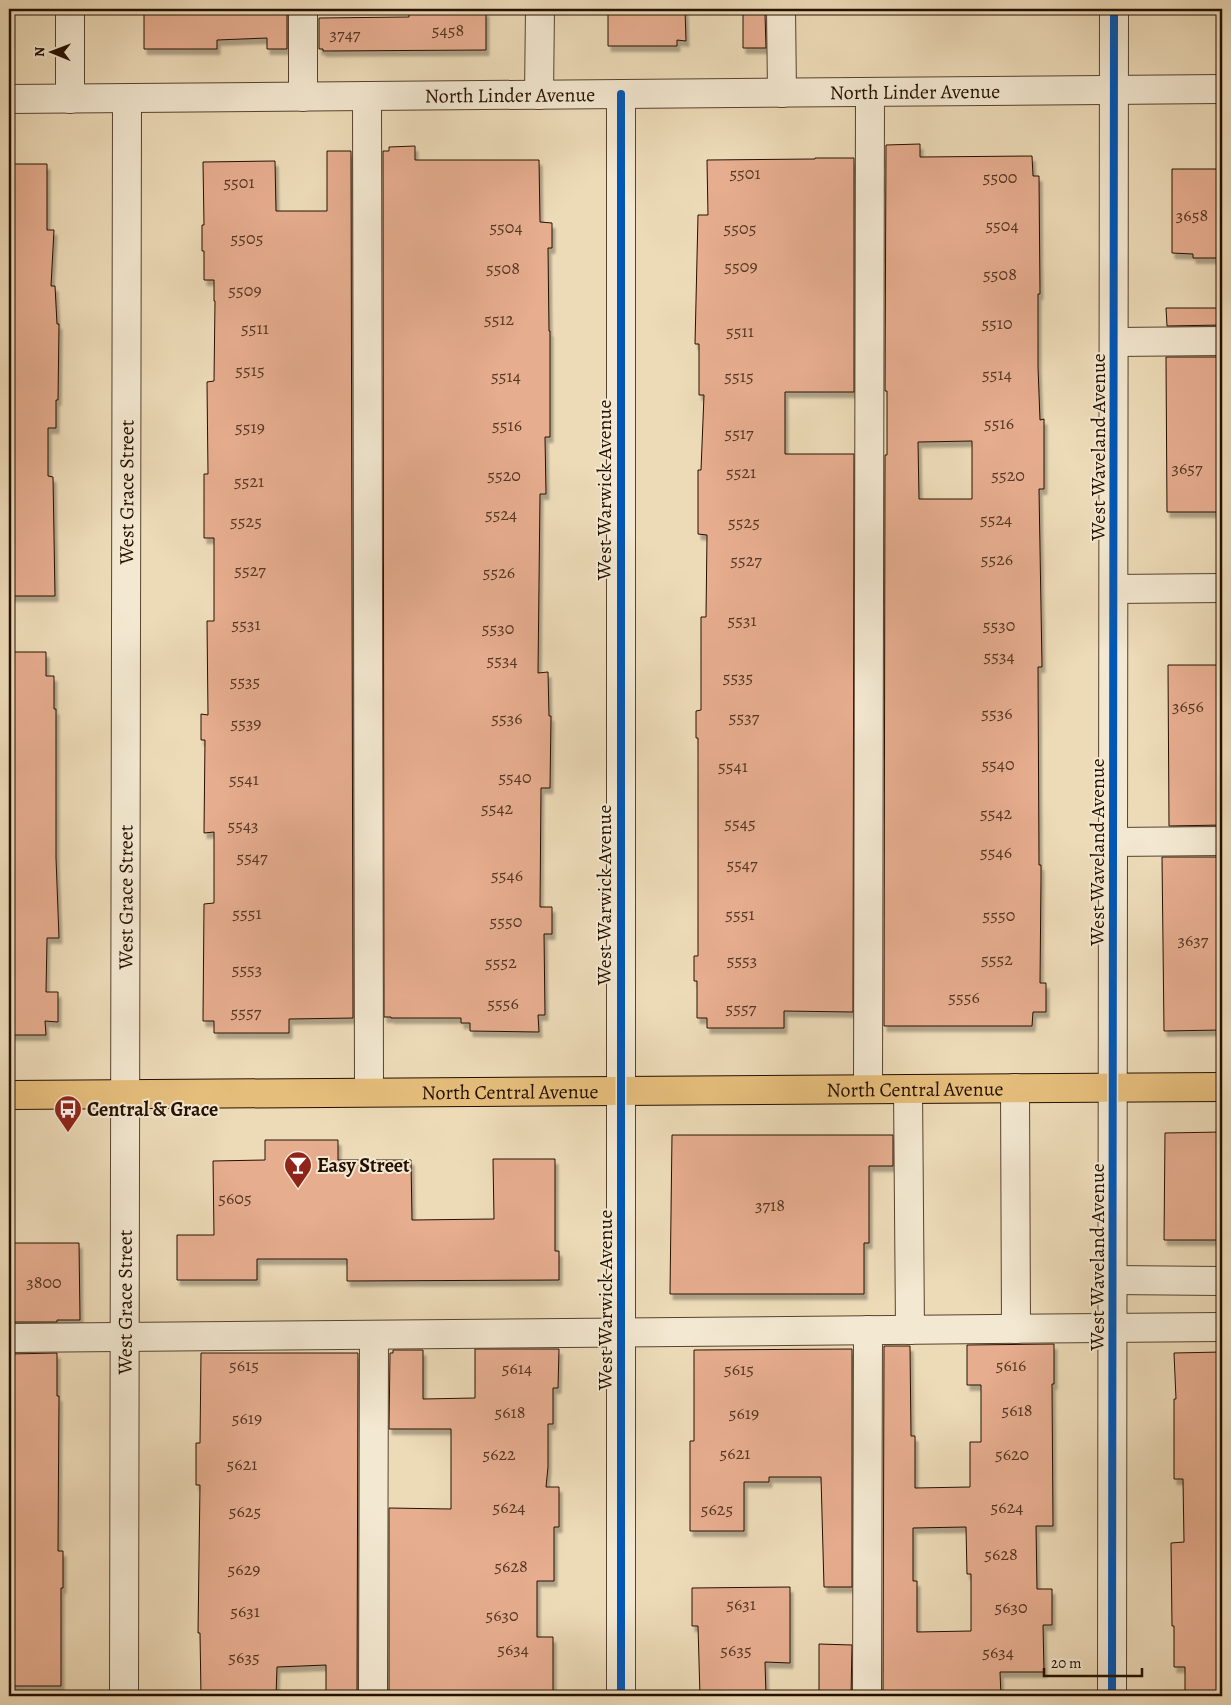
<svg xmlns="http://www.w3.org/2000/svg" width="1231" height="1705" font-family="Alegreya,serif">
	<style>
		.building { fill: #e6ad8f; stroke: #251000; fill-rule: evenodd; filter: url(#shadow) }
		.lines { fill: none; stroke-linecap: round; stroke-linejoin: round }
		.minor-casing { stroke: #57432e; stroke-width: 30 }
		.major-casing { stroke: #251000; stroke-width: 30 }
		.minor { stroke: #f3e8d1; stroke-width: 28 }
		.major { stroke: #e6be7c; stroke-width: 28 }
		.cycleway-casing { stroke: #f3e8d1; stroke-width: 11 }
		.cycleway { stroke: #0057b8; stroke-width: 8 }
		.labels { text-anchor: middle; stroke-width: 4; stroke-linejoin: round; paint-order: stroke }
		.number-label { font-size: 18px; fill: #553724 }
		.street-label { font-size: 20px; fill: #251000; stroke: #f3e8d1 }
		.poi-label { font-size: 20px; font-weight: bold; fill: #251000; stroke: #f3e8d1; text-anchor: start }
	</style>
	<defs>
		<filter id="shadow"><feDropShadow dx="3" dy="5.5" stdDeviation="1" flood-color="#0004"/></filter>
	</defs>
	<rect width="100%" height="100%" fill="#eddbb8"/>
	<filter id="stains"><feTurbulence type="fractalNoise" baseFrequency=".004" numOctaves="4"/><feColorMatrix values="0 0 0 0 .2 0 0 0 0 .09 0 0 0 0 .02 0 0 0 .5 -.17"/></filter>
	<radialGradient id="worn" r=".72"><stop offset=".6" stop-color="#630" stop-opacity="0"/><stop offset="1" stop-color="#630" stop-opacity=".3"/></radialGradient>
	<g class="building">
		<path d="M144 9H287V49H267V38L217 40V49H144Z"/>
		<path d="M618 9H685L686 41 677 40V46H608V11H618Z"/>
		<path d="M409 10 486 11V50L323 51V49H319V18L409 17Z"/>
		<path d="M743 14H765L766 48H743Z"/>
		<path d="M920 144V157L1032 156 1033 176H1039L1040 294H1038V367L1040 420 1044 419V489H1039L1042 667H1038L1039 865H1041V878L1040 983H1046V1012H1033L1032 1026H884L885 455H887V391H885L886 145ZM972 441V499H919L918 442Z"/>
		<path d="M415 146V160H539L540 222 552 223V248H548L549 331H550V437H545L546 494H540L538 673 548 672 549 716H551L550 788H541L540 907H552V934H544L545 1015H538L539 1032 470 1031V1023H461V1018H391V1017H384L383 151H389V147Z"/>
		<path d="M327 151H351L353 1018 289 1019V1033H214V1021H203L204 904 214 903V832L204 833 205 740H201V714L208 715 207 621H214V538H204V474H208L207 382 214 381 215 301H214V280H204V251H202V225H204L203 162 275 161 276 211H327Z"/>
		<path d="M815 158H854V392H785V454H854L853 1012 784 1011V1028H707V1018H697V981H694V956H698V738H696V711L701 710V617H706L707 535 698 534V470H701L704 395H699V344H695L698 215H708L707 160 815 159Z"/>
		<path d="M9 164H47V230H54L51 286H55L57 324H59L58 400H56V428H48V476L53 477 55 596H9Z"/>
		<path d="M1172 169H1222V258H1193V254L1172 253Z"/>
		<path d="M1166 308H1222V325L1167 326Z"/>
		<path d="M1166 357H1222V512H1167Z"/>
		<path d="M9 652H46V676H54V709H56V858L59 938H47L46 992H58V1022L45 1021 46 1035H9Z"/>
		<path d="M1168 665H1222V825L1169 826Z"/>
		<path d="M1162 857H1222V1030L1164 1031Z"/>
		<path d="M1222 1132V1240H1164L1165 1133Z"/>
		<path d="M672 1135H893V1166H869V1243H864V1294H670Z"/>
		<path d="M265 1140H338V1160H411L412 1220 494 1219 493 1159H555V1251H559V1280L347 1281V1259H257V1280H177V1235H214L213 1161 265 1160Z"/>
		<path d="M9 1243H79L80 1320H57V1322H9Z"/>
		<path d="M1054 1344V1384H1052L1053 1526H1036L1037 1589H1052V1625H1043L1044 1672H1000L1001 1696H883L884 1346H910L911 1436H915V1488L970 1487V1442H981V1385H967V1345ZM966 1527 967 1574H971V1631L917 1632V1581H913V1528Z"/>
		<path d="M475 1349H559L558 1388H553V1424H548V1467L546 1487H559V1527H554V1581H537V1637H553V1696H389V1508L451 1509V1429H389L390 1353H393V1350H423V1399L475 1398Z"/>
		<path d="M852 1349V1587H824L821 1477H769V1482H744V1531H690V1441H694V1350Z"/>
		<path d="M1222 1352V1696H1185V1667H1174V1626H1172L1171 1543 1184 1542 1183 1479H1174V1399H1176L1174 1353Z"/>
		<path d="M57 1353V1396H59L58 1551H63V1588H61V1686H9V1354Z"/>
		<path d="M201 1353H358L357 1696H326V1665L277 1667 276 1696H201L200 1633H198L200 1485H196V1443H200Z"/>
		<path d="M790 1587V1663L765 1662 766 1696H700L698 1626H692V1588Z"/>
		<path d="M819 1644 852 1645 851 1696H819Z"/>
	</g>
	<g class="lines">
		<g class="minor-casing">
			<g id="minor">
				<path d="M781 9 782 93"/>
				<path d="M621 94V1696"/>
				<path d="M539 95 540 9"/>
				<path d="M367 96 369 1092"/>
				<path d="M303 97V9"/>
				<path id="s1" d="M9 99 1222 89"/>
				<path d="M70 99V9"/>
				<path d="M1114 342 1222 341"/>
				<path d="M1114 589 1222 588"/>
				<path d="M1113 842 1222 841"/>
				<path d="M1015 1088 1016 1329"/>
				<path d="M868 1089 870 92"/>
				<path d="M908 1089 910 1330"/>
				<path d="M1113 1280 1221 1281"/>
				<path d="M9 1338 1222 1327"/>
				<path id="s2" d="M124 1696 127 99"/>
				<path d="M373 1696 374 1335"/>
				<path d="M867 1696 868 1330"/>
				<path d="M1112 1696 1114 9"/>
			</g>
		</g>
		<g class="major-casing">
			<g id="major">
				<path id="s3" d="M9 1095 1222 1087"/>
			</g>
		</g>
		<use href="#minor" class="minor"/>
		<use href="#major" class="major"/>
		<g class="cycleway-casing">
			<g id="cycleway">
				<path d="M621 94V1696"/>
				<path d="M1112 1696 1114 9"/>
			</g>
		</g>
		<use href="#cycleway" class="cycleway"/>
	</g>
	<defs>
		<g id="bus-pin" transform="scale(1.4375)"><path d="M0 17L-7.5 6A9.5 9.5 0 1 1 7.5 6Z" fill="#8f2418" stroke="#f3e8d1"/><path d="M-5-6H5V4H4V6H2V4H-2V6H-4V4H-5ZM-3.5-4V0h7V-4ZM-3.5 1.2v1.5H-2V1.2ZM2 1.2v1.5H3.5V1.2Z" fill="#fff"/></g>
		<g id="bar-pin" transform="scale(1.4375)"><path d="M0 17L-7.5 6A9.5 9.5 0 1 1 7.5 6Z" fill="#8f2418" stroke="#f3e8d1"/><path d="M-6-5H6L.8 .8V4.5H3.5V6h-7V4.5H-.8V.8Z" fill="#fff"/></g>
	</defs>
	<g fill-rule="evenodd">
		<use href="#bus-pin" x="68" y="1109"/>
		<use href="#bar-pin" x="298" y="1165"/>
	</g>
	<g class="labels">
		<g class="number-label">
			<text x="448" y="36">5458</text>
			<text x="345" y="40">3747</text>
			<text x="745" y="179">5501</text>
			<text x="1000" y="183">5500</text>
			<text x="239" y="188">5501</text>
			<text x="1192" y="221">3658</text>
			<text x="1002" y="231">5504</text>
			<text x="506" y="233">5504</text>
			<text x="740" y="234">5505</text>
			<text x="247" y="244">5505</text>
			<text x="741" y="272">5509</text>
			<text x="503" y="274">5508</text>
			<text x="1000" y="280">5508</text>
			<text x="245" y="296">5509</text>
			<text x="499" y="325">5512</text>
			<text x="997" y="329">5510</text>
			<text x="255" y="334">5511</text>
			<text x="740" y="337">5511</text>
			<text x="250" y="376">5515</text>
			<text x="997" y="380">5514</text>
			<text x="506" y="382">5514</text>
			<text x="739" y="382">5515</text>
			<text x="999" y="429">5516</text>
			<text x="507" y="431">5516</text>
			<text x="250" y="433">5519</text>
			<text x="739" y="439">5517</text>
			<text x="1187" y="474">3657</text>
			<text x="741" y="478">5521</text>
			<text x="504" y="481">5520</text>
			<text x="1008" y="481">5520</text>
			<text x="249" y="487">5521</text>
			<text x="501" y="520">5524</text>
			<text x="996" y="525">5524</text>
			<text x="246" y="527">5525</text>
			<text x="744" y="528">5525</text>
			<text x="997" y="565">5526</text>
			<text x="746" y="566">5527</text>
			<text x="250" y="576">5527</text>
			<text x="499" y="578">5526</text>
			<text x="742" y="626">5531</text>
			<text x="246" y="630">5531</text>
			<text x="999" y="631">5530</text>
			<text x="498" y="634">5530</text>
			<text x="999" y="662">5534</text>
			<text x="502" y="666">5534</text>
			<text x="738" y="683">5535</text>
			<text x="245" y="687">5535</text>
			<text x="1188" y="712">3656</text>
			<text x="997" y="719">5536</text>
			<text x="744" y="723">5537</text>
			<text x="507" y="724">5536</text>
			<text x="246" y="729">5539</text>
			<text x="998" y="770">5540</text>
			<text x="733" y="772">5541</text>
			<text x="515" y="783">5540</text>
			<text x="244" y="785">5541</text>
			<text x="497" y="814">5542</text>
			<text x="996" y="819">5542</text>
			<text x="740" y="829">5545</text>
			<text x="243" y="831">5543</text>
			<text x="996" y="858">5546</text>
			<text x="252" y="863">5547</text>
			<text x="742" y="870">5547</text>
			<text x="507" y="881">5546</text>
			<text x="247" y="919">5551</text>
			<text x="740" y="920">5551</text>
			<text x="999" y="921">5550</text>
			<text x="506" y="927">5550</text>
			<text x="1193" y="946">3637</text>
			<text x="997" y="965">5552</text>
			<text x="742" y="966">5553</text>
			<text x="501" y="968">5552</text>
			<text x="247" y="975">5553</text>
			<text x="964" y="1003">5556</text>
			<text x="503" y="1009">5556</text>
			<text x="741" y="1014">5557</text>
			<text x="246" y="1018">5557</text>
			<text x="235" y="1204">5605</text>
			<text x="770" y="1211">3718</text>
			<text x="44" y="1288">3800</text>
			<text x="244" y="1371">5615</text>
			<text x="1011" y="1371">5616</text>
			<text x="517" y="1374">5614</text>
			<text x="739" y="1375">5615</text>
			<text x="1017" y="1416">5618</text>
			<text x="510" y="1418">5618</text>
			<text x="744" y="1419">5619</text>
			<text x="247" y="1424">5619</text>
			<text x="735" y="1459">5621</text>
			<text x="499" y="1460">5622</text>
			<text x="1012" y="1460">5620</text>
			<text x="242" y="1470">5621</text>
			<text x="509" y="1513">5624</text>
			<text x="1007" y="1513">5624</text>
			<text x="717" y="1515">5625</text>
			<text x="245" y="1517">5625</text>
			<text x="1001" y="1560">5628</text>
			<text x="511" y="1572">5628</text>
			<text x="244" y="1575">5629</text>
			<text x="741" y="1610">5631</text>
			<text x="1011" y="1613">5630</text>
			<text x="245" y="1617">5631</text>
			<text x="502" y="1621">5630</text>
			<text x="513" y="1655">5634</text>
			<text x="736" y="1656">5635</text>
			<text x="998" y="1658">5634</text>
			<text x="244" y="1663">5635</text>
		</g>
		<g class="street-label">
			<text dy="7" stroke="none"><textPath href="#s1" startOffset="906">North Linder Avenue</textPath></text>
			<text dy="7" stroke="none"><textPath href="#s1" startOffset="501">North Linder Avenue</textPath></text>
			<text transform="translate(1098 447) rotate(-90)" y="7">West Waveland Avenue</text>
			<text transform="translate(604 490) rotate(-90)" y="7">West Warwick Avenue</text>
			<text dy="7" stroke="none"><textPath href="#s2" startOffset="1204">West Grace Street</textPath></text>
			<text transform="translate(1097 852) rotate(-90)" y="7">West Waveland Avenue</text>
			<text transform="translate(604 895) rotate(-90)" y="7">West Warwick Avenue</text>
			<text dy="7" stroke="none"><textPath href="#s2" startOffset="799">West Grace Street</textPath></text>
			<text dy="7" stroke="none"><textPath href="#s3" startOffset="906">North Central Avenue</textPath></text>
			<text dy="7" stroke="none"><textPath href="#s3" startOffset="501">North Central Avenue</textPath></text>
			<text transform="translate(1097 1257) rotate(-90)" y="7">West Waveland Avenue</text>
			<text transform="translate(605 1300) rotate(-90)" y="7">West Warwick Avenue</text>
			<text dy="7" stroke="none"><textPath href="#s2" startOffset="394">West Grace Street</textPath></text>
		</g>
		<g class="poi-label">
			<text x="87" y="1116">Central &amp; Grace</text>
			<text x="317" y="1172">Easy Street</text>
		</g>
	</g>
	<rect width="1231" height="1705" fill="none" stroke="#eddbb8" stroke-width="30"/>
	<rect x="10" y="10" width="1211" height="1685" fill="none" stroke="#251000" stroke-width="2.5"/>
	<rect x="15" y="15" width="1201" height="1675" fill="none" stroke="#251000"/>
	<g transform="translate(52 52) rotate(271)" stroke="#f3e8d1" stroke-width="4" paint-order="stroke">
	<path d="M0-4L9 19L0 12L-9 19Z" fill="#251000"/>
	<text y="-8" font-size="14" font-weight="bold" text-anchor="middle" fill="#251000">N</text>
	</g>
	<path d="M1044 1668v8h98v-8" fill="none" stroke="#251000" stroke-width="2.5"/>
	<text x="1051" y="1668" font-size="15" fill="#251000" stroke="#f3e8d1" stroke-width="4" paint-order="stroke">20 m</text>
	<rect width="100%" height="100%" filter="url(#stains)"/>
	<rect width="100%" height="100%" fill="url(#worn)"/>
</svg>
